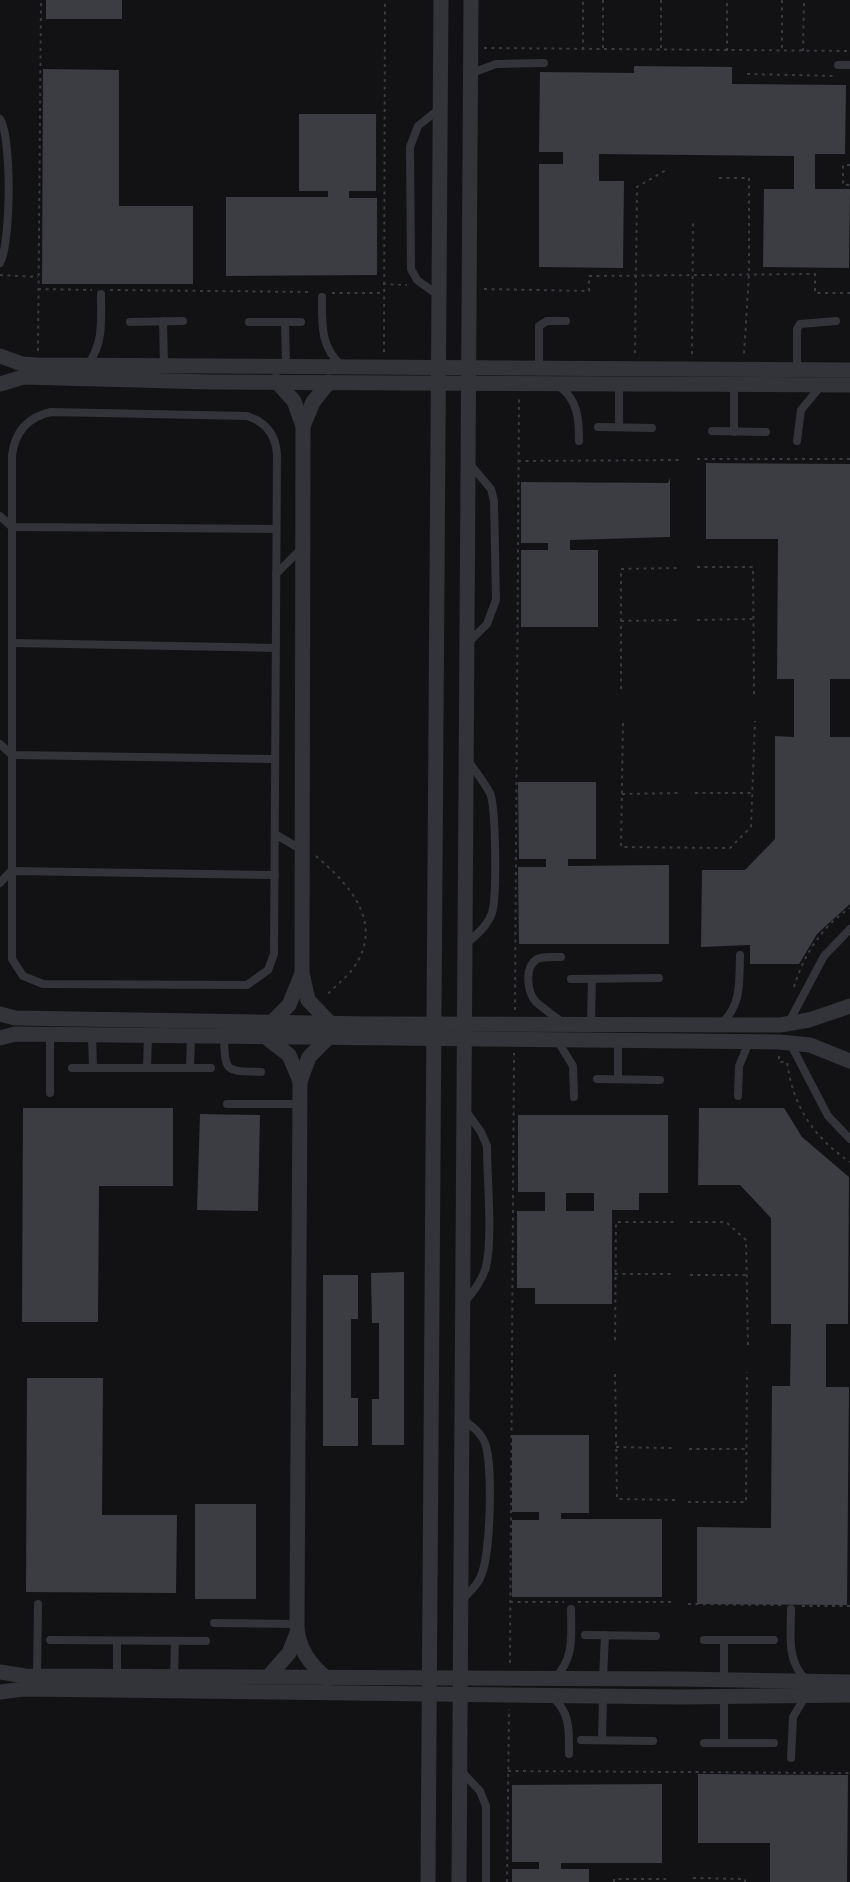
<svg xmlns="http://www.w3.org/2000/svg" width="850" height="1882" font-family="Figtree,sans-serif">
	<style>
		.building { fill: #3c3d42; fill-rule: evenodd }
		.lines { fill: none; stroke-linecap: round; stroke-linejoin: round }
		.path { stroke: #383b40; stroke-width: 2; stroke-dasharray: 3 4.5; stroke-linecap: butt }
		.service { stroke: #333439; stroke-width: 8 }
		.minor { stroke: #333439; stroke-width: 15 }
	</style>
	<rect width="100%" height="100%" fill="#121214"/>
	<g class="building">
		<rect x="46" y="0" width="76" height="19"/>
		<path d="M634 66 732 67V84L846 85 845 154H815V189H850L849 268 763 267 764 189H794V156L599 154V181H624L623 268 539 267V164H563V152H539L540 72 634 73Z"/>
		<path d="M43 69 119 70V206H193V284H42Z"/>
		<path d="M299 114H376V191H349V198H377V275L226 276V197H328V191H299Z"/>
		<path d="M706 463 850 464V679H830V737H850V904L817 934 799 964H750V945L701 947 702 870H745L775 839V736L794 737V679H777L778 539H706Z"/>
		<path d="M670 478V537L570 540V550H598V627H521V550H548V543H521V482L668 483Z"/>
		<path d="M518 782H596V859H568V866L669 865V944H519L518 867H546V859H519Z"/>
		<path d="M23 1108H173V1186H99L98 1322H22Z"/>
		<path d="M699 1108H784L802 1137 849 1177 848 1324H826V1387H849L847 1605 697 1604V1527L771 1528 772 1386H790L791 1324H771V1218L740 1185H698Z"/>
		<path d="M200 1114 260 1115 258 1211 197 1210Z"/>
		<path d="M518 1115H668V1193H639V1210H612V1304H535V1288H517V1211H545V1192H518ZM566 1193H594V1211H566Z"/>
		<path d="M404 1272V1445H372V1399H379V1323H372L371 1273Z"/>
		<path d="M323 1275H358V1319H351V1398H358V1446H323Z"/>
		<path d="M27 1378H103L102 1515H177L176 1593 26 1592Z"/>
		<path d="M512 1435H589V1513H561V1519H662V1597H512V1520H539V1512H512Z"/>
		<rect x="195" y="1504" width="61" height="95"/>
		<path d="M698 1774 848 1775 847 1882H770V1843H698Z"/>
		<path d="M662 1784V1863H561V1869H589V1882H512V1869H539V1862H512V1785Z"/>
	</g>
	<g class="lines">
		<g class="path">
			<path d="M603 0V50"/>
			<path d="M661 0V50"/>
			<path d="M782 0V51"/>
			<path d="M484 48 850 51"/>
			<path d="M583 50V0"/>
			<path d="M727 51V0"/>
			<path d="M803 51 804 0"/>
			<path d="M747 74 835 76"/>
			<path d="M850 165H843V185H850"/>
			<path d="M719 178H749V274L744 354"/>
			<path d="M0 275 38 277"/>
			<path d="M383 284 407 285"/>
			<path d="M38 289 92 290"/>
			<path d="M484 289 589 291V276L815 274V293H850"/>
			<path d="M110 290 311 292"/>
			<path d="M332 293H383"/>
			<path d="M38 351 41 0"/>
			<path d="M384 352 385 0"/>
			<path d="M635 353 637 187 668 169"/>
			<path d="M692 354 693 222"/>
			<path d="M697 459H850"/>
			<path d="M518 461 680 460"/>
			<path d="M697 567H753L754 695"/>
			<path d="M697 620 754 619"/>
			<path d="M621 621 680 620"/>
			<path d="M621 689V569L680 568"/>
			<path d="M623 723 621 847 730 848 751 827 755 721"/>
			<path d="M695 793H752"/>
			<path d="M622 794 681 793"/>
			<path d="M316 856C350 885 386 924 352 970 345 979 334 987 326 996"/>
			<path d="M794 987C803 956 822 926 850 908"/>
			<path d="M515 1010 519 398"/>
			<path d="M779 1056V1062H787C793 1106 813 1137 850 1162"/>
			<path d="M690 1222H726L746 1240 748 1346"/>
			<path d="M615 1274H674"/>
			<path d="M690 1275H747"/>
			<path d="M615 1340 616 1222H674"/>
			<path d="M615 1374 617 1499 675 1500"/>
			<path d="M616 1447 675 1448"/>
			<path d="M689 1449H746"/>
			<path d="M688 1502H746L747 1372"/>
			<path d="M510 1602H564"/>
			<path d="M578 1602H674"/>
			<path d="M688 1604 781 1605"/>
			<path d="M802 1606H850"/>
			<path d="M510 1663 514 1053"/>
			<path d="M508 1771 850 1773"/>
			<path d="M693 1878 745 1879V1882"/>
			<path d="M507 1882 509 1709"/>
			<path d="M614 1882V1879H666"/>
		</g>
		<g class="service">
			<path d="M838 65H850"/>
			<path d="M472 73 496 64 544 63"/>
			<path d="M0 119C12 137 11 244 0 263"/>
			<path d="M438 295 417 280 411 269 410 147 418 126 439 109"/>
			<path d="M322 297C322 324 320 347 342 366"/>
			<path d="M163 321 164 365"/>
			<path d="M130 322 183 321"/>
			<path d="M249 322H301"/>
			<path d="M285 322 286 366"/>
			<path d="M88 364C104 343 101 319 101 294"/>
			<path d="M539 368V326L547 321H566"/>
			<path d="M797 369V329L800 324 836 321"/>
			<path d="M619 384V427"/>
			<path d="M734 384V432"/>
			<path d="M559 386C578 400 579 419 579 441"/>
			<path d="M51 412 247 416C266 422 276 435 277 455L274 954 268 970 247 985 43 984 23 976 12 959V455C15 432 28 417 51 412Z"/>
			<path d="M598 427 652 428"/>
			<path d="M712 431 766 432"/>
			<path d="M797 441 801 410 820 387"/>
			<path d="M0 516 12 527 276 529"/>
			<path d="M276 574 302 548"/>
			<path d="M12 643 276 648"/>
			<path d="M468 643 487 624 496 600 494 501 491 489 469 463"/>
			<path d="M0 744 12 755 275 759"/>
			<path d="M275 834 302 850"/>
			<path d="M0 883 11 871 275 875"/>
			<path d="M466 944C476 935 487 927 492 913 497 897 496 807 490 793 484 782 476 772 469 762"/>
			<path d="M561 957C553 957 544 956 537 959 524 967 527 992 536 1002 544 1009 554 1016 562 1022"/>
			<path d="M571 979 659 978"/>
			<path d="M789 1022 824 956 850 929"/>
			<path d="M591 1023 592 979"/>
			<path d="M722 1023C742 1004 739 981 740 955"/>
			<path d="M50 1034V1093"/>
			<path d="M92 1035 93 1068"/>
			<path d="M224 1038C225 1073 226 1071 261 1072"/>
			<path d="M618 1039V1079"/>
			<path d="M557 1040 573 1066 574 1097"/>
			<path d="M790 1043 828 1116 850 1139"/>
			<path d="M72 1068H211"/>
			<path d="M147 1068 148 1036"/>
			<path d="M190 1068 191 1037"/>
			<path d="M597 1079 660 1080"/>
			<path d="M738 1096 739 1066 749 1042"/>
			<path d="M227 1104H299"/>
			<path d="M464 1303C473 1292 482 1281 486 1267 493 1236 487 1180 487 1146L481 1132 466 1111"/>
			<path d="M462 1600C468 1593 477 1586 480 1578 491 1558 493 1465 485 1443 481 1432 471 1426 463 1419"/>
			<path d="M791 1609C791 1635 786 1660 806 1680"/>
			<path d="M214 1623 297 1624"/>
			<path d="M585 1635 656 1636"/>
			<path d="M50 1640 206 1641"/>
			<path d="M704 1640H774"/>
			<path d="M724 1640V1679"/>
			<path d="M117 1641V1675"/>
			<path d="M37 1676 38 1604"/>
			<path d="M174 1676 175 1641"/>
			<path d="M554 1678C575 1660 571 1634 571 1609"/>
			<path d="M603 1679 605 1635"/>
			<path d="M552 1697C571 1712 569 1733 569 1754"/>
			<path d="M724 1697V1743"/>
			<path d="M581 1740 653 1741"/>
			<path d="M602 1740 603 1696"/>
			<path d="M704 1743H774"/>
			<path d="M791 1758 793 1717 805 1697"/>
			<path d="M460 1770 480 1791 486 1806V1882"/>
		</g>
		<g class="minor">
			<path d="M0 356 22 364 37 365 850 370"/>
			<path d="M276 381 294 401 303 426 302 973 308 1000 328 1021"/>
			<path d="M0 384 23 377 211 382 850 385"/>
			<path d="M303 426 313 402 329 382"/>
			<path d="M0 1014 15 1018 369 1024 780 1025 809 1020 850 1006"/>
			<path d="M273 1021 289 1005 301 976"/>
			<path d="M0 1038 15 1034 779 1042 810 1045 850 1061"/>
			<path d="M267 1038 289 1055 300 1081"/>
			<path d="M0 1672 25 1676 681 1679 850 1682"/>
			<path d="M268 1677 289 1653 297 1633"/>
			<path d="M327 1679C310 1664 297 1648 297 1624L300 1081 309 1057 329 1037"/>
			<path d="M0 1692 24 1689 681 1697 850 1695"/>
			<path d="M428 1882 441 0"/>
			<path d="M459 1882 471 0"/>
		</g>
	</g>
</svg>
